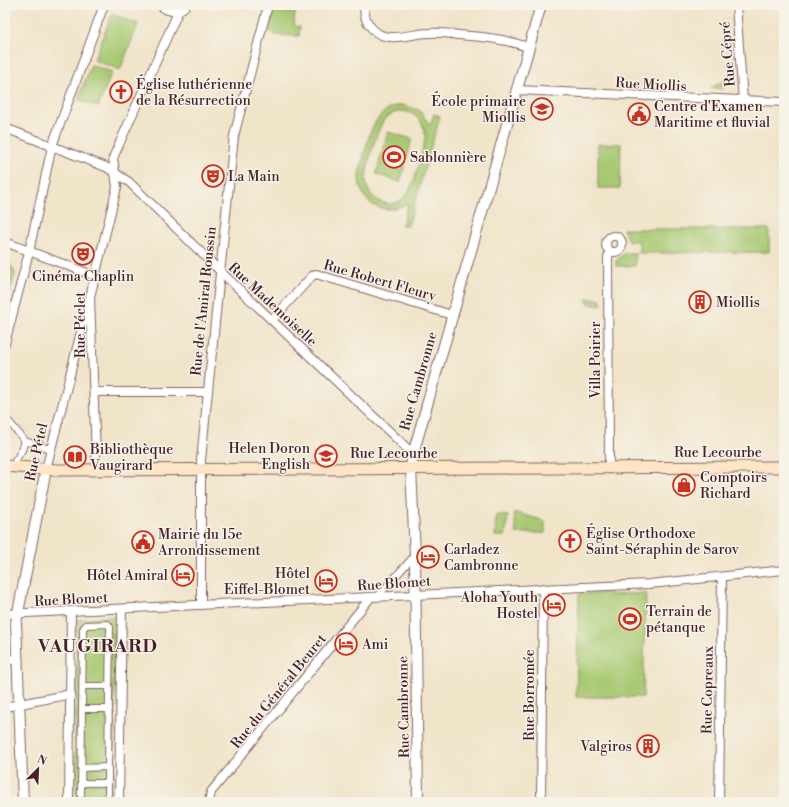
<svg xmlns="http://www.w3.org/2000/svg" width="789" height="807" font-family="'Libre Bodoni',serif">
	<style>
		.green { fill: #a8c972; stroke: #79744e; fill-rule: evenodd }
		.lines { fill: none; stroke-linecap: round; stroke-linejoin: round }
		.pedestrian-casing { stroke: #846462; stroke-width: 8 }
		.minor-casing { stroke: #846462; stroke-width: 10 }
		.tertiary-casing { stroke: #846462; stroke-width: 12 }
		.secondary-casing { stroke: #846462; stroke-width: 13 }
		.pedestrian { stroke: #fff; stroke-width: 6 }
		.minor { stroke: #fff; stroke-width: 8 }
		.tertiary { stroke: #fff; stroke-width: 10 }
		.secondary { stroke: #fee5c5; stroke-width: 11 }
		.labels { text-anchor: middle; stroke-width: 3; stroke-linejoin: round; paint-order: stroke }
		.street-label { font-size: 14px; fill: #4a1f2b; stroke: #f7f3e8 }
		.poi-label { font-size: 14px; fill: #4a1f2b; stroke: #f7f3e8; text-anchor: start }
		.district-label { font-size: 18px; font-weight: bold; letter-spacing: 1px; fill: #4a1f2b; stroke: #f7f3e8 }
	</style>
	<rect width="100%" height="100%" fill="#f7f3e8"/>
	<filter id="ink" filterUnits="userSpaceOnUse"><feTurbulence type="fractalNoise" baseFrequency=".025" numOctaves="2"/><feDisplacementMap in="SourceGraphic" scale="8" xChannelSelector="R" yChannelSelector="G"/><feConvolveMatrix kernelMatrix="1 2 1 2 8 2 1 2 1" color-interpolation-filters="sRGB"/></filter>
	<filter id="wash" filterUnits="userSpaceOnUse"><feTurbulence type="fractalNoise" baseFrequency=".012" numOctaves="4" result="noise"/><feDisplacementMap in="SourceGraphic" scale="16" xChannelSelector="R" yChannelSelector="G"/><feGaussianBlur stdDeviation="0.9" result="paint"/><feColorMatrix in="noise" values="0 0 0 0 0 0 0 0 0 0 0 0 0 0 0 0 0 1.4 0 .05"/><feComposite in="paint" operator="in"/></filter>
	<g filter="url(#wash)">
		<rect width="100%" height="100%" fill="#f0e4c9"/>
		<g class="green">
			<path d="M274 11 295 12 294 26 300 27 299 36 275 35 269 30Z"/>
			<path d="M112 14 138 24 120 70 94 60Z"/>
			<path d="M91 65 112 72 98 107 78 99Z"/>
			<path d="M728 78 729 82 723 89 711 88Z"/>
			<path d="M402 105 419 110 430 125 434 114 440 116 408 226 402 225 408 203C384 218 358 204 359 174 367 148 369 108 402 105ZM403 111C419 114 426 125 425 140 419 160 412 218 379 201 372 197 366 189 366 181 365 170 377 128 384 120 390 114 395 112 403 111Z"/>
			<path d="M388 132 412 139 400 182 376 174Z"/>
			<path d="M598 144H621L620 188H598Z"/>
			<path d="M623 229H769V252L639 253V241H628Z"/>
			<path d="M624 253H635V266H616V261Z"/>
			<path d="M5 254 15 273 5 311Z"/>
			<path d="M587 299H601V305H594L588 303Z"/>
			<path d="M514 512 545 521V533H516Z"/>
			<path d="M496 515 508 516 505 536H495Z"/>
			<path d="M610 592V595L646 593 643 697H576L579 594Z"/>
			<path d="M115 616 114 791 111 793 78 796 75 793 77 620Z"/>
		</g>
	</g>
	<g filter="url(#ink)">
		<g class="lines">
			<g class="pedestrian-casing">
				<g id="pedestrian">
					<path d="M5 417 25 441 50 449"/>
					<path d="M12 466 22 450 25 441"/>
					<path d="M377 597 415 555"/>
					<path d="M83 686H109"/>
					<path d="M83 709H109"/>
					<path d="M81 783H108"/>
					<path d="M108 794V767"/>
					<path d="M81 795 83 629 86 625 108 624 110 627 108 767 81 768"/>
				</g>
			</g>
			<g class="minor-casing">
				<g id="minor">
					<path d="M160 5C168 13 179 13 186 5"/>
					<path d="M365 5C362 18 371 32 384 36 398 40 415 33 429 33 439 32 450 34 459 35 484 37 505 39 528 47"/>
					<path d="M736 5 743 101"/>
					<path d="M516 90 784 102"/>
					<path d="M5 128 106 167 129 182 220 271 413 454"/>
					<circle cx="614" cy="244" r="8"/>
					<path d="M5 242 95 276"/>
					<path d="M272 320 312 276 316 274 452 315"/>
					<path d="M5 343 29 252 52 146 104 5"/>
					<path d="M94 392H207"/>
					<path d="M96 457 90 297 117 187 113 158 179 10"/>
					<path d="M46 469 88 304"/>
					<path d="M609 469 608 257 610 251"/>
					<path d="M201 605V460L234 136 268 5"/>
					<path d="M5 614 650 584 784 570"/>
					<path d="M5 660H17"/>
					<path d="M5 707 71 694"/>
					<path d="M69 802 71 612"/>
					<path d="M119 802 122 609"/>
					<path d="M209 802 211 792 371 597"/>
					<path d="M541 802 543 588"/>
					<path d="M719 802 722 578"/>
				</g>
			</g>
			<g class="tertiary-casing">
				<g id="tertiary">
					<path d="M23 802 16 623 46 469"/>
					<path d="M418 802 415 555 411 468 413 454 541 5"/>
				</g>
			</g>
			<g class="secondary-casing">
				<path id="secondary" d="M5 466 57 470 784 467"/>
			</g>
			<use href="#pedestrian" class="pedestrian"/>
			<use href="#minor" class="minor"/>
			<use href="#tertiary" class="tertiary"/>
			<use href="#secondary" class="secondary"/>
		</g>
	</g>
	<defs>
		<g id="church-ring" transform="scale(1.15)"><circle r="9.5" fill="#f7f3e8" stroke="#c8321e" stroke-width="1.5"/><path d="M-1.2-6h2.4v3.5h3.3v2.4h-3.3V6h-2.4V-.1h-3.3v-2.4h3.3Z" fill="#c8321e"/></g>
		<g id="school-ring" transform="scale(1.15)"><circle r="9.5" fill="#f7f3e8" stroke="#c8321e" stroke-width="1.5"/><path d="M0-5L7-2L0 1L-7-2ZM-4 1L0 2.5L4 1V4Q0 6-4 4Z" fill="#c8321e"/></g>
		<g id="civic-ring" transform="scale(1.15)"><circle r="9.5" fill="#f7f3e8" stroke="#c8321e" stroke-width="1.5"/><path d="M-.6-6.5H3V-4.5H.6V-3L4-1V1h2V6H-6V1h2V-1L-.6-3ZM-1.2 2.5V6h2.4V2.5Z" fill="#c8321e"/></g>
		<g id="stadium-ring" transform="scale(1.15)"><circle r="9.5" fill="#f7f3e8" stroke="#c8321e" stroke-width="1.5"/><path d="M0-5a6.5 5 0 1 0 0 10a6.5 5 0 1 0 0-10ZM-3.5-1.8h7v3.6h-7Z" fill="#c8321e"/></g>
		<g id="theatre-ring" transform="scale(1.15)"><circle r="9.5" fill="#f7f3e8" stroke="#c8321e" stroke-width="1.5"/><path d="M-5-5.5Q0-4 5-5.5V0Q5 5 0 6Q-5 5-5 0ZM-3.3-2.5H-1v1.5H-3.3ZM1-2.5H3.3v1.5H1ZM-2.8 1Q0 5.5 2.8 1Z" fill="#c8321e"/></g>
		<g id="building-ring" transform="scale(1.15)"><circle r="9.5" fill="#f7f3e8" stroke="#c8321e" stroke-width="1.5"/><path d="M-4-6H4V6H1V3H-1V6H-4ZM-2.5-4.3h1.7v1.8h-1.7ZM.8-4.3h1.7v1.8H.8ZM-2.5-1h1.7V.8h-1.7ZM.8-1h1.7V.8H.8Z" fill="#c8321e"/></g>
		<g id="library-ring" transform="scale(1.15)"><circle r="9.5" fill="#f7f3e8" stroke="#c8321e" stroke-width="1.5"/><path d="M-6-4Q-3-5.5-.7-3.5V5Q-3 3-6 4ZM6-4Q3-5.5 .7-3.5V5Q3 3 6 4Z" fill="#c8321e"/></g>
		<g id="shop-ring" transform="scale(1.15)"><circle r="9.5" fill="#f7f3e8" stroke="#c8321e" stroke-width="1.5"/><path d="M-5-2.5h2.3a2.7 3.5 0 0 1 5.4 0H5L5.5 6h-11ZM-1.5-2.5h3a1.5 2.3 0 0 0-3 0Z" fill="#c8321e"/></g>
		<g id="hotel-ring" transform="scale(1.15)"><circle r="9.5" fill="#f7f3e8" stroke="#c8321e" stroke-width="1.5"/><path d="M-6-4.5h1.5V1H6V5H4.5V3h-9V5H-6ZM-4 0a1.8 1.8 0 1 1 3.6 0ZM.5 0V-2.5h3Q6-2.5 6 0Z" fill="#c8321e"/></g>
	</defs>
	<g fill-rule="evenodd">
		<use href="#church-ring" x="121" y="92"/>
		<use href="#school-ring" x="542" y="109"/>
		<use href="#civic-ring" x="639" y="114"/>
		<use href="#stadium-ring" x="394" y="157"/>
		<use href="#theatre-ring" x="213" y="176"/>
		<use href="#theatre-ring" x="83" y="254"/>
		<use href="#building-ring" x="700" y="302"/>
		<use href="#school-ring" x="326" y="456"/>
		<use href="#library-ring" x="75" y="457"/>
		<use href="#shop-ring" x="684" y="485"/>
		<use href="#church-ring" x="570" y="541"/>
		<use href="#civic-ring" x="143" y="542"/>
		<use href="#hotel-ring" x="428" y="557"/>
		<use href="#hotel-ring" x="183" y="575"/>
		<use href="#hotel-ring" x="326" y="581"/>
		<use href="#hotel-ring" x="554" y="605"/>
		<use href="#stadium-ring" x="630" y="619"/>
		<use href="#hotel-ring" x="346" y="644"/>
		<use href="#building-ring" x="648" y="746"/>
	</g>
	<g class="labels">
		<g class="street-label">
			<text transform="translate(727 54) rotate(-95)" y="5">Rue Cépré</text>
			<text transform="translate(651 84) rotate(3)" y="5">Rue Miollis</text>
			<text transform="translate(380 280) rotate(16)" y="5">Rue Robert Fleury</text>
			<text transform="translate(203 301) rotate(-84)" y="5">Rue de l'Amiral Roussin</text>
			<text transform="translate(273 304) rotate(43)" y="5">Rue Mademoiselle</text>
			<text transform="translate(80 325) rotate(-90)" y="5">Rue Péclet</text>
			<text transform="translate(595 360) rotate(-90)" y="5">Villa Poirier</text>
			<text transform="translate(418 381) rotate(-74)" y="5">Rue Cambronne</text>
			<text transform="translate(36 452) rotate(-77)" y="5">Rue Pétel</text>
			<text x="718" y="457">Rue Lecourbe</text>
			<text x="394" y="458">Rue Lecourbe</text>
			<text transform="translate(394 583) rotate(-4)" y="5">Rue Blomet</text>
			<text transform="translate(71 599) rotate(-3)" y="5">Rue Blomet</text>
			<text transform="translate(707 690) rotate(-89)" y="5">Rue Copreaux</text>
			<text transform="translate(278 691) rotate(-51)" y="5">Rue du Général Beuret</text>
			<text transform="translate(529 695) rotate(-90)" y="5">Rue Borromée</text>
			<text transform="translate(403 707) rotate(-91)" y="5">Rue Cambronne</text>
		</g>
		<g class="poi-label">
			<text x="136" y="89">Église luthérienne<tspan x="136" dy="16">de la Résurrection</tspan></text>
			<text x="526" y="106" text-anchor="end">École primaire<tspan x="526" dy="16">Miollis</tspan></text>
			<text x="654" y="111">Centre d'Examen<tspan x="654" dy="16">Maritime et fluvial</tspan></text>
			<text x="410" y="162">Sablonnière</text>
			<text x="228" y="181">La Main</text>
			<text x="83" y="281" text-anchor="middle">Cinéma Chaplin</text>
			<text x="716" y="307">Miollis</text>
			<text x="310" y="453" text-anchor="end">Helen Doron<tspan x="310" dy="16">English</tspan></text>
			<text x="90" y="454">Bibliothèque<tspan x="90" dy="16">Vaugirard</tspan></text>
			<text x="700" y="482">Comptoirs<tspan x="700" dy="16">Richard</tspan></text>
			<text x="586" y="538">Église Orthodoxe<tspan x="586" dy="16">Saint-Séraphin de Sarov</tspan></text>
			<text x="158" y="539">Mairie du 15e<tspan x="158" dy="16">Arrondissement</tspan></text>
			<text x="444" y="554">Carladez<tspan x="444" dy="16">Cambronne</tspan></text>
			<text x="310" y="578" text-anchor="end">Hôtel<tspan x="310" dy="16">Eiffel-Blomet</tspan></text>
			<text x="168" y="580" text-anchor="end">Hôtel Amiral</text>
			<text x="538" y="602" text-anchor="end">Aloha Youth<tspan x="538" dy="16">Hostel</tspan></text>
			<text x="646" y="616">Terrain de<tspan x="646" dy="16">pétanque</tspan></text>
			<text x="362" y="649">Ami</text>
			<text x="632" y="751" text-anchor="end">Valgiros</text>
		</g>
		<g class="district-label">
			<text x="98" y="652">VAUGIRARD</text>
		</g>
	</g>
	<rect width="789" height="807" fill="none" stroke="#f7f3e8" stroke-width="20"/>
	<g transform="translate(38 769) rotate(24)" stroke="#f7f3e8" stroke-width="3" paint-order="stroke">
	<path d="M0-3L7 15L0 10L-7 15Z" fill="#4a1f2b"/>
	<text y="-6" font-size="11" font-weight="bold" text-anchor="middle" fill="#4a1f2b">N</text>
	</g>
</svg>
